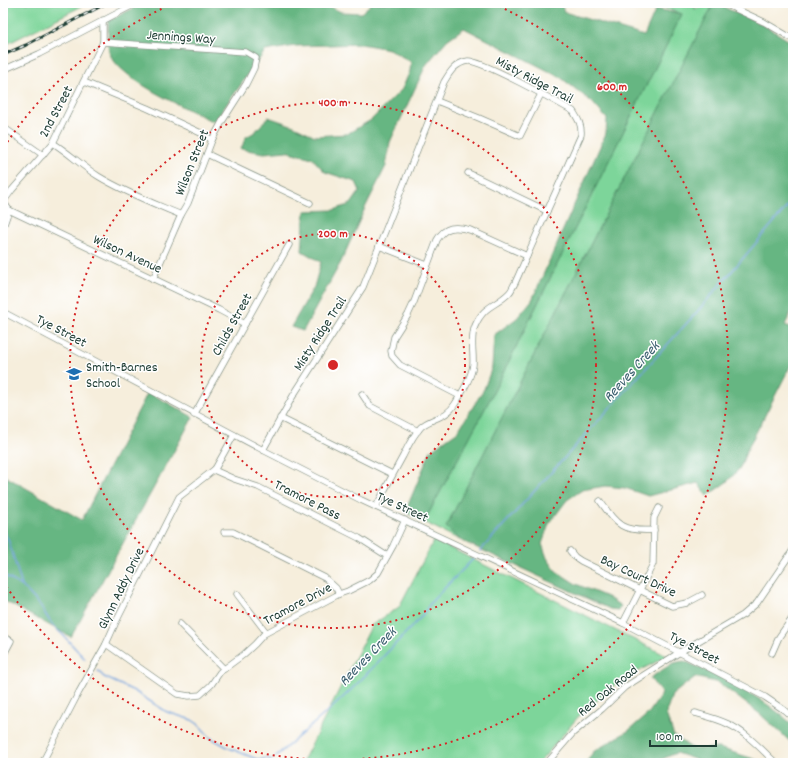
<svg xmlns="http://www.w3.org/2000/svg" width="796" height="766" font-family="Dekko,sans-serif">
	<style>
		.green { fill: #7dd59a; stroke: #4e8967 }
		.forest { fill: #66b682; stroke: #427a5b }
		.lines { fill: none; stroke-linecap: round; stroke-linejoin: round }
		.stream { stroke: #72a2dc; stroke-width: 1.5 }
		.minor-casing { stroke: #8a9688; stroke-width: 7 }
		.minor { stroke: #fff; stroke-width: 5.5 }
		.rail-casing { stroke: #1f3d34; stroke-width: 3 }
		.rail { stroke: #fff; stroke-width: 1.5; stroke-dasharray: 4.5; stroke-linecap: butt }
		.ring { fill: none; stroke: #d62828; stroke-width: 2; stroke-dasharray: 2 4 }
		.labels { text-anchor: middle; stroke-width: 3; stroke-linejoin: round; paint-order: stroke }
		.street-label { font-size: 14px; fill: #1f3d34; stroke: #fff }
		.poi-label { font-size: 14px; fill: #1f3d34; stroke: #fff; text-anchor: start }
		.water-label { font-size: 15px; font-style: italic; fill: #3c606f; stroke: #fff }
		.centre { fill: #d62828; stroke: #fff; stroke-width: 2 }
		.ring-label { font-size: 12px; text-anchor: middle; font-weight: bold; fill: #d62828; stroke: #fff; stroke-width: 3; stroke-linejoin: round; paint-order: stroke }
	</style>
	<rect width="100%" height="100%" fill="#fff"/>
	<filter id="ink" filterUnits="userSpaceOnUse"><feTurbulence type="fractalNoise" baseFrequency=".025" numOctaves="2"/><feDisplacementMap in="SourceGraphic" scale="8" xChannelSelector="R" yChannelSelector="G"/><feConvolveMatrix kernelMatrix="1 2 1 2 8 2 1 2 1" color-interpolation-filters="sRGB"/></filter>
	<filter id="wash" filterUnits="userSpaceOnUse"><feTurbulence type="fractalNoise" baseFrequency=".012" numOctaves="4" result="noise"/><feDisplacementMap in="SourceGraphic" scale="16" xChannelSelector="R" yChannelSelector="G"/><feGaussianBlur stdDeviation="0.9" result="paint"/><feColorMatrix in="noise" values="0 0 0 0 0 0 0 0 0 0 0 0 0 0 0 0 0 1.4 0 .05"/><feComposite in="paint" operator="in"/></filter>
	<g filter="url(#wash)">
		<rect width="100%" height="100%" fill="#f6eedc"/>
		<g class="green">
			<path d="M3 3H88L3 46Z"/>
			<path d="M658 3H697L694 9 714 3 446 527 460 540 424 522 490 399 682 14 665 8Z"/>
			<path d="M434 540 667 656 618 682 578 717 539 763H302L372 625 399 607Z"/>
		</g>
		<g class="forest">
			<path d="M144 3H259L274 9 278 3H322L341 12 361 13 370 5 371 3H561L564 12 644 36 656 9 682 14 490 399 424 522 405 512 431 450 458 431 484 389 492 367 494 335 517 318 532 300 606 133 607 119 592 102 560 77 464 28 447 40 426 65 390 142 386 166 365 208 341 262 303 331 291 327 314 287 321 262 302 251 305 211 334 210 351 204 360 191 356 182 325 172 312 158 287 151 264 153 241 149 246 137 255 132 268 117 294 126 315 136 347 134 371 120 402 89 410 71 411 62 389 49 361 44 295 46 265 51 214 122C188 109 119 80 109 52 107 46 109 28 108 21Z"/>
			<path d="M714 3 762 24 793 43V308L785 325 793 328V361L746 452 740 468 728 481 707 496 698 483 648 496 625 488 605 486 582 490 567 500 549 524 542 544 547 558 556 571 576 584 607 597 621 606 618 610 610 609 460 540 446 527Z"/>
			<path d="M148 392 193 417 71 637 3 600V475L82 520Z"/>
			<path d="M684 661C722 677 763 697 793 725V744L760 714 719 683 695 677 672 695 666 714 674 736 693 749 719 748 757 760 759 763H700L697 760 676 753 653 763H586L593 752 628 731 648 714 662 694 650 678 673 663Z"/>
		</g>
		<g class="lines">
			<g class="stream">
				<path d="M3 530 8 539 22 586 39 604 53 626 63 635 85 659"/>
				<path d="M480 551 696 313 793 200"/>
				<path d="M3 575 22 586"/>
				<path d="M98 671 104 677 134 691 167 712 192 720 198 724 211 738 229 748 259 760 267 758 271 760"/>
				<path d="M268 763 335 705 357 684 421 617 432 601 475 557"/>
			</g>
		</g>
	</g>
	<g filter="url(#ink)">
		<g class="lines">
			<g class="minor-casing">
				<g id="minor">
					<path d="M723 3 764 22 793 39"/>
					<path d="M103 42 246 52 256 58 254 68 246 84 223 120 212 140 188 203 181 215 153 279"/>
					<path d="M3 70 39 54 137 3"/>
					<path d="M84 82 147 108 203 134 212 140"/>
					<path d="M437 101 479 118 520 136 541 94"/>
					<path d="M3 127 43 155"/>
					<path d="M53 143C69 153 82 166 98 176 124 192 153 203 181 215"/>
					<path d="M207 154 310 203"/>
					<path d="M468 173 547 211"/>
					<path d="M3 201 9 210 219 310 245 324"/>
					<path d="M3 202 12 190 53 143 103 42V20"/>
					<path d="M3 227 9 210"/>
					<path d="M379 246 427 265"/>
					<path d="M3 312 263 450 361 500 623 623 765 697 784 710 793 718"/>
					<path d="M362 394 370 406 418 431"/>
					<path d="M460 396 400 365 392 356 391 351 394 337 408 315 414 302 437 240C445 226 455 226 470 230L527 256"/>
					<path d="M194 415 289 245"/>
					<path d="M280 418 392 474"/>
					<path d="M263 450 293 396 363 287 444 82C450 72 455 63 468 61 481 60 557 102 573 111 578 119 582 125 581 135L515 283C513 286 512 290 509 293 495 307 484 305 475 326 470 338 474 352 473 365 471 379 462 392 455 404 446 419 432 417 421 427 413 435 408 446 403 456 394 472 385 489 376 507"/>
					<path d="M215 469 216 471 234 479 258 487 359 538 387 556"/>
					<path d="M600 501C618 526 622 532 654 530"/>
					<path d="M224 532H233L325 578 336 588 339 594"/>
					<path d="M570 551 575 557 581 561 672 606 687 603 702 595"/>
					<path d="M237 594 266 632"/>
					<path d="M623 623 653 564 654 518 659 508"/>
					<path d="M180 624 224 669"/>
					<path d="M3 637 11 641 3 656"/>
					<path d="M106 644 177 694 189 696 200 695 211 685 220 672 243 655 255 644 264 634 339 594 348 591 370 580 378 573 393 546 405 520"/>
					<path d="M772 653 779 637 793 617"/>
					<path d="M695 713C706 716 718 719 728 724 747 733 761 749 776 763"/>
					<path d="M42 763 79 692 106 644 115 624 179 497 215 469 234 435"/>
					<path d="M547 763 573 733 602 709 625 687 680 652 743 615 757 603 793 550"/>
				</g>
			</g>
			<use href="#minor" class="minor"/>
			<g class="rail-casing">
				<path id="rail" d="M3 55 26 45 107 3"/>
			</g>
			<use href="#rail" class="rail"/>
		</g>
	</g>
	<g class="ring">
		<circle cx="333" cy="365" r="132"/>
		<circle cx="333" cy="365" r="263"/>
		<path d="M4 147A395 395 0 0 1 172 4M494 4A395 395 0 1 1 4 583"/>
	</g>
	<defs>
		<g id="school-bare" transform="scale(1.2)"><path d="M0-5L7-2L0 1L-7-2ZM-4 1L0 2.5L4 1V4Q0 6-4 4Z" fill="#1f6fb2" stroke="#fff" stroke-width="2.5" paint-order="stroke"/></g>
	</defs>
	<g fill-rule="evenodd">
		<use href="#school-bare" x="74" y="374"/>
	</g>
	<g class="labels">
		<g class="street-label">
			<text transform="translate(181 36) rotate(4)" y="5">Jennings Way</text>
			<text transform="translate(535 79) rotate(28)" y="5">Misty Ridge Trail</text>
			<text transform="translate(55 111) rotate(-62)" y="5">2nd Street</text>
			<text transform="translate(191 162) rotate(-68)" y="5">Wilson Street</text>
			<text transform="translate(128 253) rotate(25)" y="5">Wilson Avenue</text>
			<text transform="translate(231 324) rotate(-61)" y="5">Childs Street</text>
			<text transform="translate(62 330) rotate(28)" y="5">Tye Street</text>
			<text transform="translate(319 333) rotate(-57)" y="5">Misty Ridge Trail</text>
			<text transform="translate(308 499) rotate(27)" y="5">Tramore Pass</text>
			<text transform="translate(403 506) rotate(25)" y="5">Tye Street</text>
			<text transform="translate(639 575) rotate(25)" y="5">Bay Court Drive</text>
			<text transform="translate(120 588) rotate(-64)" y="5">Glynn Addy Drive</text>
			<text transform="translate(297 603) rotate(-28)" y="5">Tramore Drive</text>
			<text transform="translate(695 647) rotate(28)" y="5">Tye Street</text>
			<text transform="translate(607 690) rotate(-39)" y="5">Red Oak Road</text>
		</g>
		<g class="poi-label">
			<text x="86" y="371">Smith-Barnes<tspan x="86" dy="16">School</tspan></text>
		</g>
		<g class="water-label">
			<text transform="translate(631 371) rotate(-48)" y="5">Reeves Creek</text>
			<text transform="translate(367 656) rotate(-46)" y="5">Reeves Creek</text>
		</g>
	</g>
	<circle cx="333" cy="365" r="6" class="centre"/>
	<g class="ring-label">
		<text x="612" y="90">600 m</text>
		<text x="333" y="106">400 m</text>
		<text x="333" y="237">200 m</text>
	</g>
	<rect width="796" height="766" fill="none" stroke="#fff" stroke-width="16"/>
	<path d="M650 740v6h66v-6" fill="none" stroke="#1f3d34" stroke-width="2"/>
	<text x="656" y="740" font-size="12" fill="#1f3d34" stroke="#ffffff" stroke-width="3" paint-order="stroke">100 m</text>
</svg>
